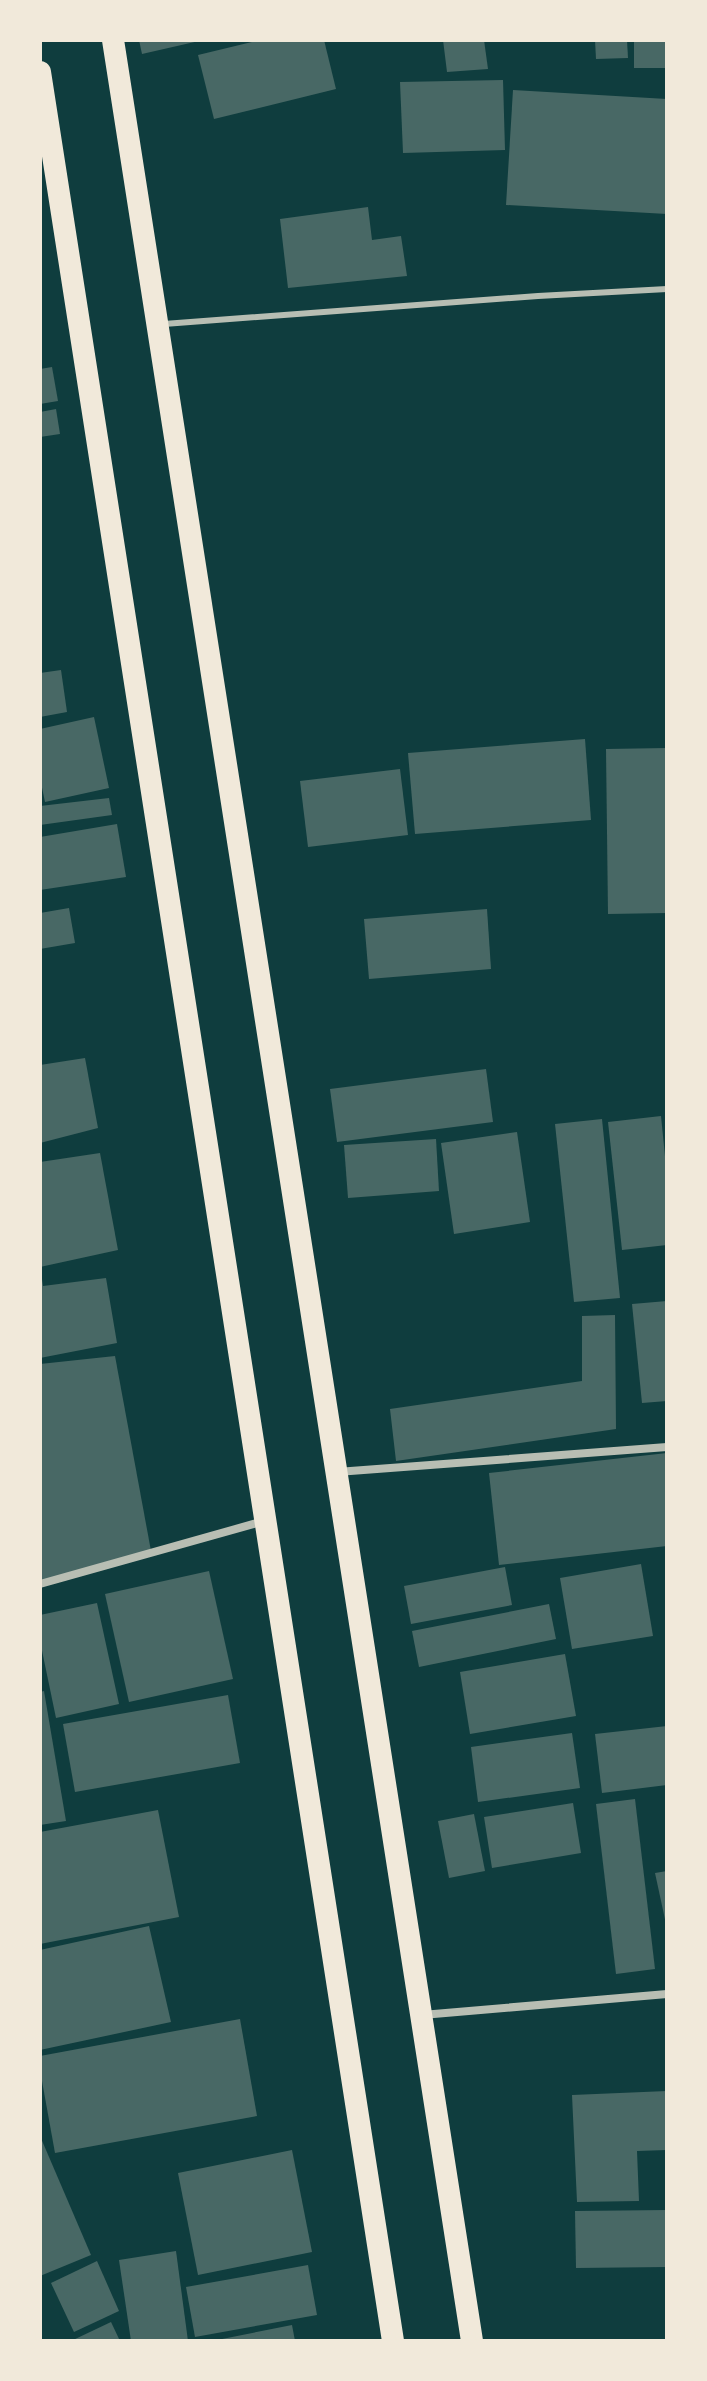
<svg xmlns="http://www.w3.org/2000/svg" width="707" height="2381" font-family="Helvetica,sans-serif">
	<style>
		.building { fill: #486865 }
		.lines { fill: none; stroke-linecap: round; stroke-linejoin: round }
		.service { stroke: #b8beb3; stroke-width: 6 }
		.minor { stroke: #b8beb3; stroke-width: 8 }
		.trunk { stroke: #f1e9da; stroke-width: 22 }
	</style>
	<rect width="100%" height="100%" fill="#0f3d3e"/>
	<g class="building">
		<path d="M139 40H198L199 41 142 54Z"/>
		<path d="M260 40H324L336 89 214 119 198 55Z"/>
		<path d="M443 40H484L488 69 447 72Z"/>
		<path d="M595 40H627L628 58 596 59Z"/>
		<rect x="634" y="40" width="33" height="28"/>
		<path d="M503 80 505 150 403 153 400 82Z"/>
		<path d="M513 90 667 99V214L506 205Z"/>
		<path d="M368 207 372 240 401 236 407 276 288 288 280 219Z"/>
		<path d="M52 367 58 401 40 404V369Z"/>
		<path d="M56 409 60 434 40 437V412Z"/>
		<path d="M61 670 67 712 40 717V673Z"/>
		<path d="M94 717 109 788 45 802 40 778V729Z"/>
		<path d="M585 739 591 820 415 834 408 753Z"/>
		<path d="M667 748V913L608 914 606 749Z"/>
		<path d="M400 769 408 835 308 847 300 781Z"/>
		<path d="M109 798 112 815 40 825V806Z"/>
		<path d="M117 824 126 877 40 890V837Z"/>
		<path d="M69 908 75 943 40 949V913Z"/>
		<path d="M487 909 491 969 369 979 364 919Z"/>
		<path d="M85 1058 98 1128 40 1143V1065Z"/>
		<path d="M486 1069 493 1122 337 1142 330 1089Z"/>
		<path d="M661 1116 667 1176V1245L622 1250 608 1122Z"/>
		<path d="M602 1119 620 1298 574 1302 555 1124Z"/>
		<path d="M517 1132 530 1222 454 1234 441 1143Z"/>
		<path d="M436 1139 439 1191 348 1198 344 1145Z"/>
		<path d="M100 1153 118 1250 40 1267V1162Z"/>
		<path d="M106 1278 117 1343 40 1358V1279H42L43 1286Z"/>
		<path d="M667 1301V1401L642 1403 632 1304Z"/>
		<path d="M615 1315 616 1429 396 1461 390 1409 582 1381V1316Z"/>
		<path d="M115 1356 151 1551 40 1582V1364Z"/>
		<path d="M667 1453V1546L499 1565 489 1473Z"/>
		<path d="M641 1564 653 1636 572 1649 560 1578Z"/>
		<path d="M505 1567 512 1605 411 1624 404 1586Z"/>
		<path d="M209 1571 233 1679 129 1702 105 1594Z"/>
		<path d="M97 1603 119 1704 56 1718 40 1641V1615Z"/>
		<path d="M549 1604 556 1639 419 1667 412 1631Z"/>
		<path d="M565 1654 576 1716 470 1734 460 1672Z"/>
		<path d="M44 1691 66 1821 40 1825V1692Z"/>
		<path d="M228 1695 240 1763 75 1792 63 1724Z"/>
		<path d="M667 1726V1785L602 1793 595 1734Z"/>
		<path d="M572 1733 580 1788 478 1802 471 1747Z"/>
		<path d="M635 1799 655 1969 616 1974 596 1804Z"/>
		<path d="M573 1803 581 1853 492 1868 484 1817Z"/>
		<path d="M158 1810 179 1917 40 1944V1832Z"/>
		<path d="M474 1814 485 1871 449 1878 438 1821Z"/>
		<path d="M667 1871V1924H666L655 1873Z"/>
		<path d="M149 1926 171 2022 40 2050V1950Z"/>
		<path d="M240 2019 257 2116 55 2153 40 2070V2056Z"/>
		<path d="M667 2091V2150L637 2151 639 2201 577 2202 572 2095Z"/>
		<path d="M40 2136 91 2255 40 2276Z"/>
		<path d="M292 2150 312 2252 198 2275 178 2173Z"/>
		<path d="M667 2210V2267L576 2268 575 2211Z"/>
		<path d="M176 2251 188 2341H131L119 2260Z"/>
		<path d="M97 2261 119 2311 74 2332 51 2283Z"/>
		<path d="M308 2265 317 2315 195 2337 186 2287Z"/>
		<path d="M111 2322 120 2341H71Z"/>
		<path d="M292 2325 295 2341H217V2340Z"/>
	</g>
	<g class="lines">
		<path class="service" d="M164 324 538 296 667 289"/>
		<g class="minor">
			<path d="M337 1472 667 1447"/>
			<path d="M40 1584 264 1521"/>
			<path d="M422 2015 667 1994"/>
		</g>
		<g class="trunk">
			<path d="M113 40 472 2341"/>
			<path d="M40 72 393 2341"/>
		</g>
	</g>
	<rect width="707" height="2381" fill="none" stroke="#f1e9da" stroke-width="84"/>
</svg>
